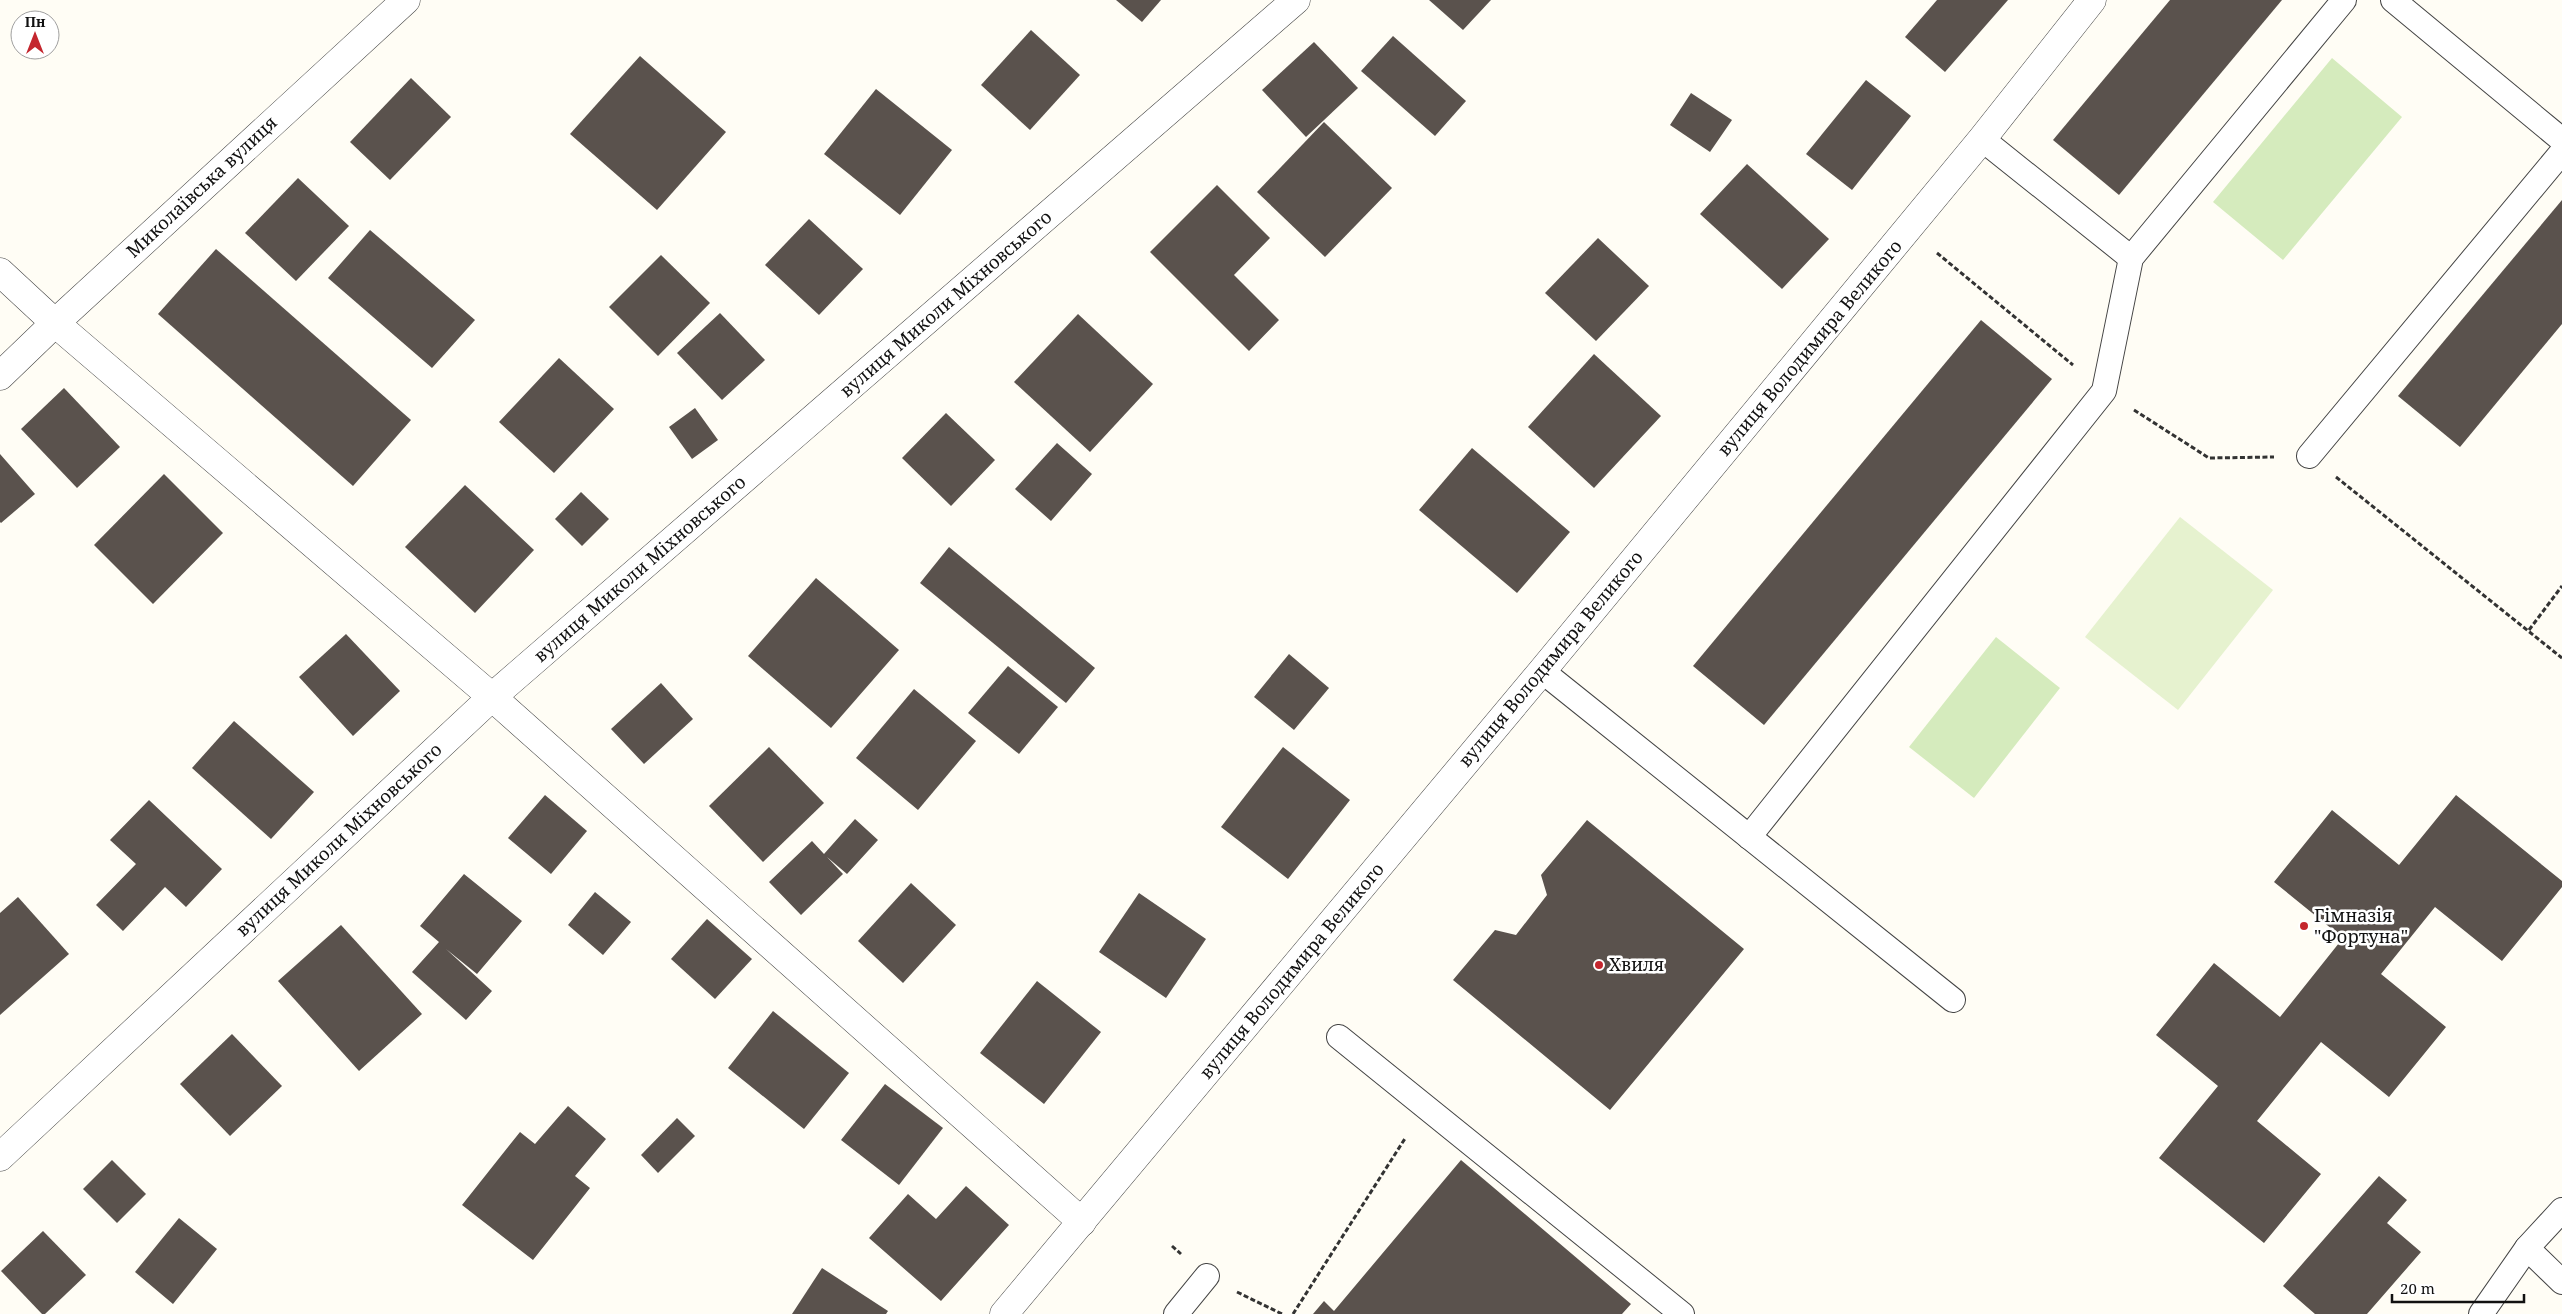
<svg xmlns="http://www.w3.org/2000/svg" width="2562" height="1314" font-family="'Noto Serif',serif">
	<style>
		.green { fill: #d5ebbd }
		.pitch { fill: #e6f2cf }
		.building { fill: #5a524d }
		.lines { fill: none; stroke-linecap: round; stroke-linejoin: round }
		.service-casing { stroke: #444; stroke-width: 26 }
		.minor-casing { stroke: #444; stroke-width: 29 }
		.path { stroke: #333; stroke-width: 3; stroke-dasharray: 5 2.5; stroke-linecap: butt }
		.service { stroke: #fff; stroke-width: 24 }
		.minor { stroke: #fff; stroke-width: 28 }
		.poi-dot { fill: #c4262e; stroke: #fff; stroke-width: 2 }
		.labels { text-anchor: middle; stroke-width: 5; stroke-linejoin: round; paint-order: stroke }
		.street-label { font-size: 18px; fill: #111; stroke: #fff }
		.poi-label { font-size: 18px; fill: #111; stroke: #fff; text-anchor: start }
	</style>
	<rect width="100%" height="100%" fill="#fffdf5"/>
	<g class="green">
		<path d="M2332 58 2402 117 2283 260 2213 202Z"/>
		<path d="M1996 637 2060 688 1974 798 1909 747Z"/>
	</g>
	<path class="pitch" d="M2180 517 2273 590 2178 710 2085 637Z"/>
	<g class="building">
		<path d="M1116 0H1161L1142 22Z"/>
		<path d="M1429 0H1491L1463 30Z"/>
		<path d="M1937 0H2008L1945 72 1905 37Z"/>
		<path d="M2170 0H2282L2119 195 2053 140Z"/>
		<path d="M1031 30 1080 75 1030 130 981 85Z"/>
		<path d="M1393 36 1466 101 1435 136 1361 71Z"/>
		<path d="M1314 42 1358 88 1306 137 1262 90Z"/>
		<path d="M640 56 726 132 657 210 570 134Z"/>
		<path d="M411 78 451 117 390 180 350 142Z"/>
		<path d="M1866 80 1911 116 1852 190 1806 154Z"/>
		<path d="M876 89 952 150 900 215 824 154Z"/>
		<path d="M1691 93 1732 120 1710 152 1670 125Z"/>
		<path d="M1324 122 1392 188 1325 257 1257 192Z"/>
		<path d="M1747 164 1829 239 1782 289 1700 214Z"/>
		<path d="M298 178 349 226 296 281 245 233Z"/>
		<path d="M1217 185 1270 238 1234 275 1279 320 1249 351 1150 252Z"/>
		<path d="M2562 200V324L2460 447 2398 396Z"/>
		<path d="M809 219 863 269 819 315 765 265Z"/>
		<path d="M370 230 475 320 432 368 328 278Z"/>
		<path d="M1598 238 1649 286 1596 341 1545 293Z"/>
		<path d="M216 249 411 420 353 486 158 314Z"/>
		<path d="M661 255 710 303 658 356 609 307Z"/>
		<path d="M720 313 765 360 722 400 677 353Z"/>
		<path d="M1078 314 1153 384 1090 452 1014 382Z"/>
		<path d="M1981 320 2052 379 1764 725 1693 666Z"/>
		<path d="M1594 354 1661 416 1594 488 1528 427Z"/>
		<path d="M559 358 614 409 554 473 499 422Z"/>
		<path d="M64 388 120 447 77 488 21 429Z"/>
		<path d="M695 408 718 440 692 459 669 427Z"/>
		<path d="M946 413 995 460 951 506 902 458Z"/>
		<path d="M1057 443 1092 474 1051 521 1015 489Z"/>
		<path d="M1472 448 1570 532 1517 593 1419 510Z"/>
		<path d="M0 454 35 494 1 523 0 522Z"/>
		<path d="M164 474 223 533 153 604 94 545Z"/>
		<path d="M465 485 534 550 475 613 405 547Z"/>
		<path d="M581 492 609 519 582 546 555 519Z"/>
		<path d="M949 547 1095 668 1066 703 920 583Z"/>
		<path d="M816 578 899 650 831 728 748 656Z"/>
		<path d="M346 634 400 691 353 736 299 677Z"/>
		<path d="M1289 654 1329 688 1294 730 1254 697Z"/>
		<path d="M1008 666 1058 707 1019 754 968 713Z"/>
		<path d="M661 683 693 719 644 764 611 729Z"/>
		<path d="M914 689 976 741 918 810 856 758Z"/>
		<path d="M234 721 314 792 271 839 192 768Z"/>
		<path d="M769 747 824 803 763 862 709 806Z"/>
		<path d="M1283 747 1350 800 1288 879 1221 827Z"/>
		<path d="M545 795 587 831 551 874 508 838Z"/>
		<path d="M2456 795 2562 881V887L2502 961 2435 907 2381 974 2446 1027 2389 1097 2321 1042 2257 1121 2321 1174 2264 1243 2159 1158 2218 1086 2156 1035 2214 963 2280 1017 2343 938 2274 882 2332 810 2399 865Z"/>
		<path d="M149 800 222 869 186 907 165 887 123 931 96 905 136 864 110 840Z"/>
		<path d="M855 819 878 840 847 874 827 857 843 874 801 915 769 882 812 841 824 854Z"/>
		<path d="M1587 820 1744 949 1610 1110 1453 980 1495 930 1516 935 1547 895 1541 875Z"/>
		<path d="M464 874 522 921 477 974 446 949 492 991 466 1020 412 972 439 942 420 926Z"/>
		<path d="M911 883 956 925 903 983 858 941Z"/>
		<path d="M595 892 631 922 603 955 568 925Z"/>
		<path d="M1139 893 1206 939 1166 998 1099 952Z"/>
		<path d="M18 897 69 954 0 1015V913Z"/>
		<path d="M707 919 752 959 715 999 671 959Z"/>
		<path d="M341 925 422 1014 359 1071 278 981Z"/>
		<path d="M1037 981 1101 1032 1044 1104 980 1053Z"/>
		<path d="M773 1011 849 1073 804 1129 728 1068Z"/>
		<path d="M232 1034 282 1086 230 1136 180 1084Z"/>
		<path d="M885 1084 943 1128 899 1185 841 1140Z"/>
		<path d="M568 1106 606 1139 575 1176 590 1188 533 1260 462 1205 520 1132 535 1144Z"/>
		<path d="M677 1118 695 1136 658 1173 641 1155Z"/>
		<path d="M112 1160 146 1194 117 1223 83 1189Z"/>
		<path d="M1461 1160 1631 1304 1622 1314H1313L1324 1301 1334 1311Z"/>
		<path d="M2379 1176 2407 1200 2387 1223 2421 1252 2367 1314H2315L2283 1286Z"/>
		<path d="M966 1186 1009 1225 941 1301 869 1238 908 1194 936 1219Z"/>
		<path d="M179 1218 217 1249 173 1304 135 1272Z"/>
		<path d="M43 1231 86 1275 45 1314H42L1 1271Z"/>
		<path d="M822 1268 888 1311 886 1314H792Z"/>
	</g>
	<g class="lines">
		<g class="service-casing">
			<g id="service">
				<path d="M2393 0 2562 140"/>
				<path d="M1982 139 2131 258"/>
				<path d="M2309 456 2562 152"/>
				<path d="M1542 671 1953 1000"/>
				<path d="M1749 837 2104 391 2131 258 2344 0"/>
				<path d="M1339 1037 1682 1314"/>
				<path d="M2527 1248 2562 1282"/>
				<path d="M1176 1314 1207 1276"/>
				<path d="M2481 1314 2527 1248 2562 1210"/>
			</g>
		</g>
		<g class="minor-casing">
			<g id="minor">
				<path d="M0 272 55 323 492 697 1082 1222"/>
				<path d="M0 376 55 323 406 0"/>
				<path d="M0 1157 492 697 1296 0"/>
				<path d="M1004 1314 1542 671 1982 139 2092 0"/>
			</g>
		</g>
		<g class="path">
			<path d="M1937 253 2073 365"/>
			<path d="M2134 410 2209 458 2274 457"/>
			<path d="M2336 477 2562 658"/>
			<path d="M2529 630 2562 586"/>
			<path d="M1172 1246 1181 1254"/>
			<path d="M1237 1292 1282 1314"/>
			<path d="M1293 1314 1406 1137"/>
		</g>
		<use href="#service" class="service"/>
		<use href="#minor" class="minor"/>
	</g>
	<g class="poi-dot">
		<circle cx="2304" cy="926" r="5"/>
		<circle cx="1599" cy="965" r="5"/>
	</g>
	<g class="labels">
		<g class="street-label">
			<text transform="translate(202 187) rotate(-43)" y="6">Миколаївська вулиця</text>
			<text transform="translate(946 304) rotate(-41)" y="6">вулиця Миколи Міхновського</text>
			<text transform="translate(1810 348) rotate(-50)" y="6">вулиця Володимира Великого</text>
			<text transform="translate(640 569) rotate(-41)" y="6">вулиця Миколи Міхновського</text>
			<text transform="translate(1551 659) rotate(-50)" y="6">вулиця Володимира Великого</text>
			<text transform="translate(339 840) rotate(-43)" y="6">вулиця Миколи Міхновського</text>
			<text transform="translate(1292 971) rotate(-50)" y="6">вулиця Володимира Великого</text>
		</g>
		<g class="poi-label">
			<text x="2314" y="922">Гімназія<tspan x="2314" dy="21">"Фортуна"</tspan></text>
			<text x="1609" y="971">Хвиля</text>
		</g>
	</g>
	<g transform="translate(35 35)"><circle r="24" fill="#ffffff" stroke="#a0a0a0"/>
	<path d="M0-4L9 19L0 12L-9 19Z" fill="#c4262e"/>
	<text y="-8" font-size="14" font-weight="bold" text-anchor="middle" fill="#111111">Пн</text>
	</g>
	<path d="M2392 1294v8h132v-8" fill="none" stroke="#111111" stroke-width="2.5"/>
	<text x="2400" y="1294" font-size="15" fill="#111111" stroke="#ffffff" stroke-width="4" paint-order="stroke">20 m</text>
</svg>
